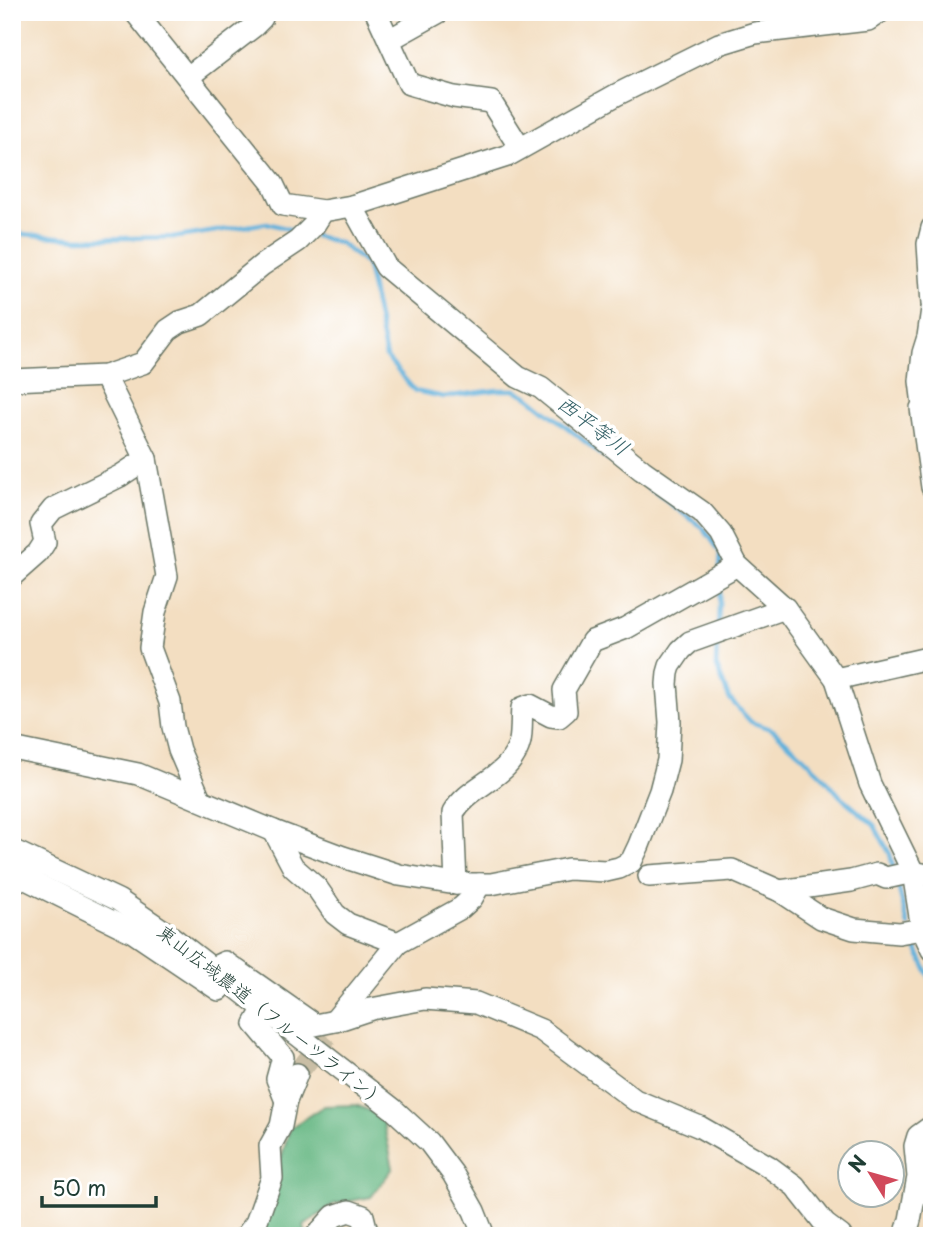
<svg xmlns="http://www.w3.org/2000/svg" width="944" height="1248" font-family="'Playpen Sans','Klee One',sans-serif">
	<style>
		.forest { fill: #67b884; stroke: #437a5c; stroke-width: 2 }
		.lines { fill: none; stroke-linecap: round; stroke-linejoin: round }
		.stream { stroke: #61b1db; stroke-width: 4.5 }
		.minor-tunnel { stroke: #c9bea5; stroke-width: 21; stroke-dasharray: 21 10; stroke-linecap: butt }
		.minor-casing { stroke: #697565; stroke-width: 24 }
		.minor { stroke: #fff; stroke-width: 21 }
		.labels { text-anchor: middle; stroke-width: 7; stroke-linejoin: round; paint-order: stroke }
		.street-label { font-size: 19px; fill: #1f3d34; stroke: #fff }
		.water-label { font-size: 21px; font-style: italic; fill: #336066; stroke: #fff }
	</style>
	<rect width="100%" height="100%" fill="#fff"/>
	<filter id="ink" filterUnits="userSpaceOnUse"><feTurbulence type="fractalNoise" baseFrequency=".0143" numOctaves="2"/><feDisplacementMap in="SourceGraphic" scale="14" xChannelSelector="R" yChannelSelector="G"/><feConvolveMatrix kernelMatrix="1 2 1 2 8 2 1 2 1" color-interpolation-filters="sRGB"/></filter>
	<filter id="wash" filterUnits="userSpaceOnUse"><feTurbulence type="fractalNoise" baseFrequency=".00686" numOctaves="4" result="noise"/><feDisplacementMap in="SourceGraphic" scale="28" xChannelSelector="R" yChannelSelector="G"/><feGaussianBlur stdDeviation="1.57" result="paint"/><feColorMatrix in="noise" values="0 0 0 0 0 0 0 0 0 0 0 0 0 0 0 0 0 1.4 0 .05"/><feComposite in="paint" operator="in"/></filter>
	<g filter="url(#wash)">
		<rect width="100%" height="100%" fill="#f3dec1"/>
		<path class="forest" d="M356 1105 382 1116 393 1168 371 1197 334 1204 304 1226 306 1236H255L277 1173 290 1128 324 1106Z"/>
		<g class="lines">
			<g class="stream">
				<path d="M12 233 79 239 178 237 267 223 299 232"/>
				<path d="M315 236 340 243 367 265 386 357 415 391 444 397 497 390H515L529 397 608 460 635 478"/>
				<path d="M645 485 703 528 721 553 720 567"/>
				<path d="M718 627 720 583"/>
				<path d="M717 639 716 665 729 698 751 722 773 730 798 752 823 776 840 796 874 825 890 854 894 871"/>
				<path d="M897 882 908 925"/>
				<path d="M911 937 932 982"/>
			</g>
		</g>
	</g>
	<g filter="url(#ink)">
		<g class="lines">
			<path class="minor-tunnel" d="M297 1074 327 1036"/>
			<g class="minor-casing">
				<g id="minor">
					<path d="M135 12 273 184 283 205 323 211"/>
					<path d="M376 12 409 84 454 97 491 102 520 148"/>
					<path d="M389 40 439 12"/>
					<path d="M188 77 253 27 262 18 264 12"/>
					<path d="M352 206 386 267 518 377 541 388 642 470 702 512 721 534 737 565 785 608 836 679 870 784 913 872 922 929 932 950"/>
					<path d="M932 228 928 244 932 304"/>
					<path d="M932 309 928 337 923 353 920 381 923 405 921 408 932 487"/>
					<path d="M105 376 146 459 167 576 155 612 150 648 170 702 173 727 179 750 200 799"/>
					<path d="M12 380 105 376 143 363 168 330 180 322 201 315 262 265 298 241 314 225 323 211 352 206 507 156 616 95 719 44 755 33 868 20 880 12"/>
					<path d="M12 576 38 553 45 542 41 524 53 509 120 476 146 459"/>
					<path d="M836 679 932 657"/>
					<path d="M12 748 138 774 274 831 343 857 399 875 456 884H491L568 869 606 871 619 868 631 862 639 845 660 791 668 760 670 722 667 684 668 673 670 666 681 650 690 642 785 608"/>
					<path d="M274 831 293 867 317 888 335 914 348 924 398 943"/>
					<path d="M12 850 118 900 165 932 393 1109 429 1142 453 1174 474 1211 484 1236"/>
					<path d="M12 872 133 932 219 990 224 983"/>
					<path d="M649 876 732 870 780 891 821 918 854 929 899 933 922 929"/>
					<path d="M456 884 453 813C470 783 511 779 520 741 522 731 521 718 522 708L530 705 551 716 559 717 566 711 564 690 592 641 626 628 737 565"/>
					<path d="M780 891 851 881 877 874 886 878 913 872 932 876"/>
					<path d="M212 968 225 962 315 1025 335 1021 371 1009 425 999 476 1003 541 1030 635 1100 700 1127 768 1166 795 1186 825 1224 841 1236"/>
					<path d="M264 1008 255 1024 283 1057 277 1079 286 1101"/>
					<path d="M336 1019 398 943 461 908 472 898 480 884"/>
					<path d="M246 1236 256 1223 272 1178 270 1146 281 1126 286 1101 297 1074"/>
					<path d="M316 1236 334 1216 349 1211 363 1216 368 1236"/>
					<path d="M905 1236 910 1220 918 1177 915 1146 918 1136 932 1126"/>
				</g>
			</g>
			<use href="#minor" class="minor"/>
		</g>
	</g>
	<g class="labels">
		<g class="street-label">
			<text transform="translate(272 1016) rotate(38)" y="7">東山広域農道（フルーツライン）</text>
		</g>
		<g class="water-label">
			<text transform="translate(593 426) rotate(37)" y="7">西平等川</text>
		</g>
	</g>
	<rect width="944" height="1248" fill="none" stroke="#fff" stroke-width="42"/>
	<g transform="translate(871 1174) rotate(307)"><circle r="33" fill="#ffffff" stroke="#a5b1ae" stroke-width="2"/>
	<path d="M0-5L12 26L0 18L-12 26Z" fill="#d1495b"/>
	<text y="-10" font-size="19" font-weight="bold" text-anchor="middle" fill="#1f3d34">N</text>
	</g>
	<path d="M42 1196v10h114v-10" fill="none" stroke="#1f3d34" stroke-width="3.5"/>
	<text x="52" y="1196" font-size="21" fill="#1f3d34" stroke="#ffffff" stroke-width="5" paint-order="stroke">50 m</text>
</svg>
